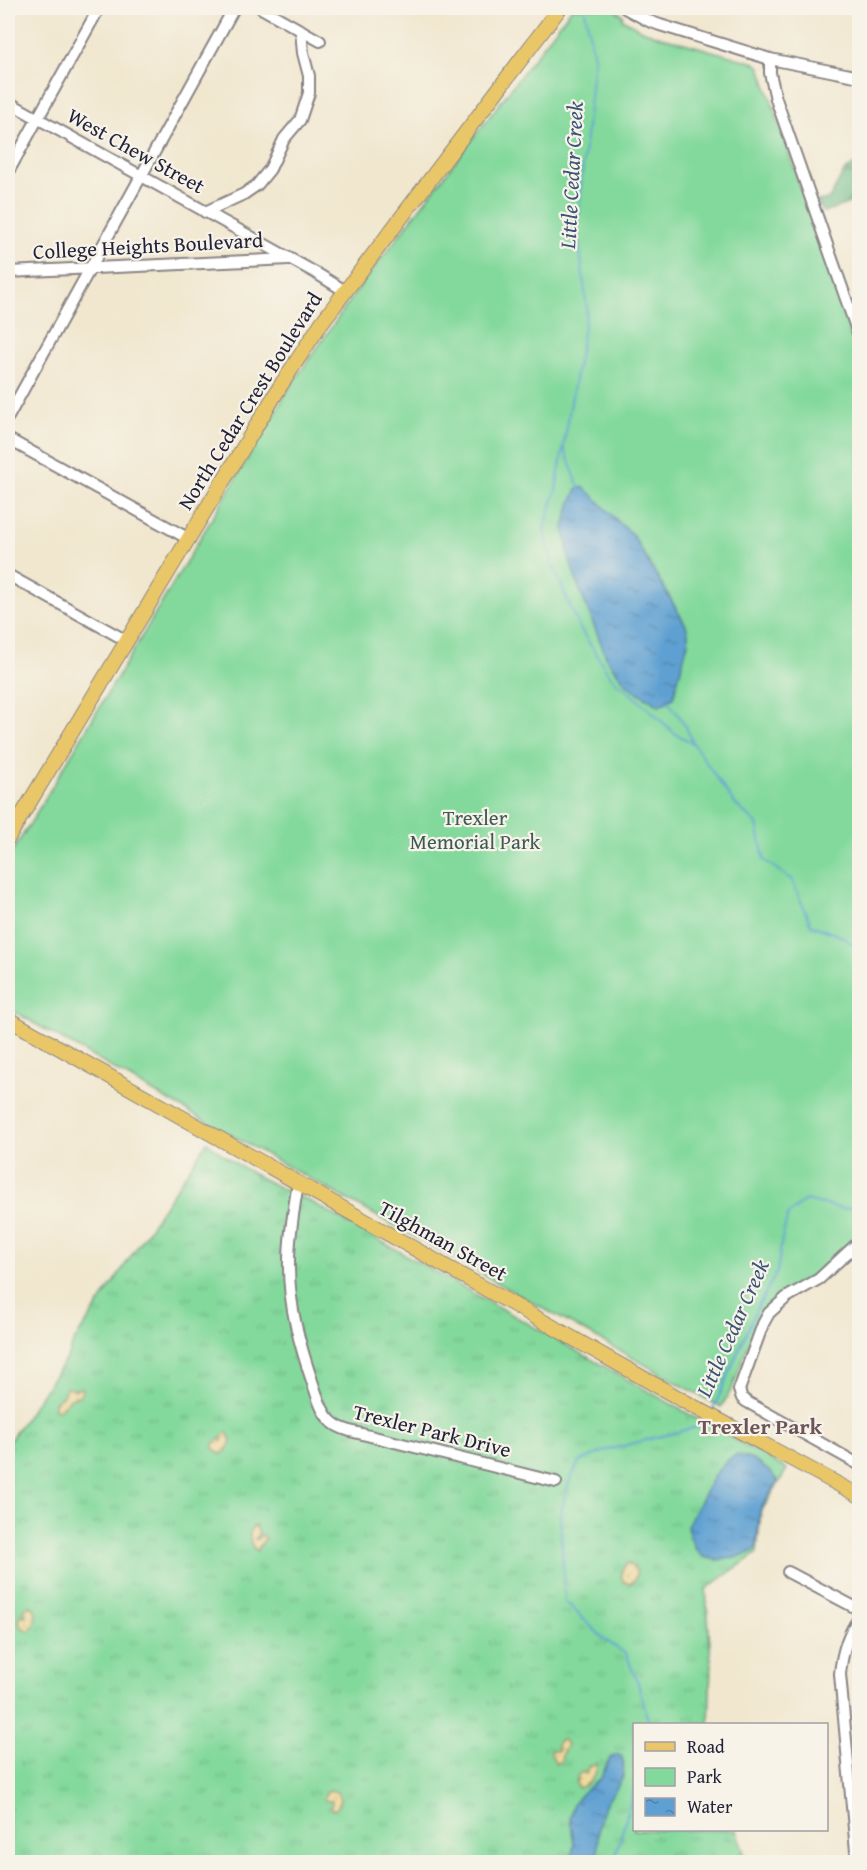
<svg xmlns="http://www.w3.org/2000/svg" width="867" height="1870" font-family="'Gentium Book Plus',serif">
	<style>
		.grass { fill: url(#grass-tufts); stroke: #527e6c; stroke-width: 1.5 }
		.forest { fill: url(#forest-firs); stroke: #466e60; stroke-width: 1.5 }
		.sand { fill: url(#sand-dots); stroke: #887e6c; stroke-width: 1.5 }
		.green { fill: #83d99c; stroke: #527e6c; stroke-width: 1.5 }
		.water { fill: url(#water-ripples); stroke: #406186; stroke-width: 1.5 }
		.lines { fill: none; stroke-linecap: round; stroke-linejoin: round }
		.stream { stroke: #5ea0d2; stroke-width: 2 }
		.minor-casing { stroke: #8a8485; stroke-width: 14 }
		.major-casing { stroke: #8a8485; stroke-width: 16 }
		.minor { stroke: #fff; stroke-width: 10 }
		.major { stroke: #e9c769; stroke-width: 14 }
		.labels { text-anchor: middle; stroke-width: 4.5; stroke-linejoin: round; paint-order: stroke }
		.street-label { font-size: 21px; fill: #22223b; stroke: #f7f3e8 }
		.park-label { font-size: 21px; fill: #3f5958; stroke: #f7f3e8 }
		.water-label { font-size: 22px; font-style: italic; fill: #3a5477; stroke: #f7f3e8 }
		.neighbourhood-label { font-size: 22px; font-weight: bold; fill: #6b555a; stroke: #f7f3e8 }
	</style>
	<defs>
		<pattern id="grass-tufts" width="24" height="20" patternUnits="userSpaceOnUse" patternTransform="scale(1.5)"><rect width="24" height="20" fill="#83d99c"/><path d="M3 7l-1-3M5 7V3M7 7l1-3M15 17l-1-3M17 17v-4M19 17l1-3" fill="none" stroke="#71ba87"/></pattern>
		<pattern id="forest-firs" width="22" height="20" patternUnits="userSpaceOnUse" patternTransform="scale(1.5)"><rect width="22" height="20" fill="#6ab984"/><path d="M5 1l3.5 6h-7zM16 11l3.5 6h-7z" fill="#57966d"/></pattern>
		<pattern id="sand-dots" width="8" height="8" patternUnits="userSpaceOnUse" patternTransform="scale(1.5)"><rect width="8" height="8" fill="#eeda9e"/><path d="M2 2h.1M6 6h.1" fill="none" stroke="#ccbb89" stroke-width="1.8" stroke-linecap="round"/></pattern>
		<pattern id="water-ripples" width="26" height="14" patternUnits="userSpaceOnUse" patternTransform="scale(1.5)"><rect width="26" height="14" fill="#5ea0d2"/><path d="M2 4q2-2 4 0t4 0M15 11q2-2 4 0t4 0" fill="none" stroke="#4d82ac"/></pattern>
	</defs>
	<rect width="100%" height="100%" fill="#f7f3e8"/>
	<filter id="ink" filterUnits="userSpaceOnUse"><feTurbulence type="fractalNoise" baseFrequency=".0167" numOctaves="2"/><feDisplacementMap in="SourceGraphic" scale="12" xChannelSelector="R" yChannelSelector="G"/><feConvolveMatrix kernelMatrix="1 2 1 2 8 2 1 2 1" color-interpolation-filters="sRGB"/></filter>
	<filter id="wash" filterUnits="userSpaceOnUse"><feTurbulence type="fractalNoise" baseFrequency=".008" numOctaves="4" result="noise"/><feDisplacementMap in="SourceGraphic" scale="24" xChannelSelector="R" yChannelSelector="G"/><feGaussianBlur stdDeviation="1.35" result="paint"/><feColorMatrix in="noise" values="0 0 0 0 0 0 0 0 0 0 0 0 0 0 0 0 0 1.4 0 .05"/><feComposite in="paint" operator="in"/></filter>
	<g filter="url(#wash)">
		<rect width="100%" height="100%" fill="#f1e7cf"/>
		<path class="grass" d="M207 1142C237 1168 275 1186 311 1202L787 1469 761 1512 757 1553 706 1589 711 1661 709 1724H634V1830H736L747 1862H8V1443L69 1355 73 1343Z"/>
		<path class="forest" d="M857 162H859V200L823 212 817 201 829 199 844 172Z"/>
		<g class="sand">
			<path d="M66 1388H70L75 1390 80 1388 83 1390 79 1396 71 1398 60 1409 56 1410 54 1409V1402L62 1397Z"/>
			<path d="M227 1432 231 1441 226 1451 221 1454 214 1449V1444L219 1439 222 1441V1436Z"/>
			<path d="M256 1526 259 1533 255 1539H257L262 1535 265 1538 257 1551C250 1546 248 1535 252 1527Z"/>
			<path d="M628 1563 635 1568C638 1574 636 1582 629 1584L623 1581C620 1575 622 1566 628 1563Z"/>
			<path d="M29 1605 34 1608C38 1615 35 1626 29 1631L21 1627 19 1620 21 1615 26 1616 24 1609Z"/>
			<path d="M559 1740H564L567 1745 562 1754 561 1761 556 1764 551 1754 552 1750 558 1751 557 1744Z"/>
			<path d="M597 1764C597 1775 589 1786 578 1788L576 1783 578 1775 582 1772 586 1774 588 1767Z"/>
			<path d="M330 1790 337 1792 340 1799 338 1807 334 1810 331 1807 332 1801H327L324 1799 326 1792Z"/>
		</g>
		<path class="green" d="M572 8H612L623 15 622 19 642 30 659 36 755 63 760 67 859 360 860 1232 816 1274 783 1292 764 1309 755 1325 733 1387 721 1407 157 1094 8 1008V858L33 819 292 384 356 292Z"/>
		<g class="water">
			<path d="M583 487C601 501 614 520 632 534L686 625 688 632V643L673 698 659 706 628 686 608 661 579 588 569 558 564 527 571 502 577 489Z"/>
			<path d="M736 1455C753 1458 767 1467 778 1481L760 1510 756 1550 735 1558 717 1560 703 1557 696 1550 689 1535 688 1524 713 1477 725 1462Z"/>
			<path d="M615 1755H619L622 1757C629 1785 610 1790 602 1812 597 1827 597 1846 598 1862H571L574 1843 570 1818 573 1804 582 1793 600 1779 610 1758Z"/>
		</g>
		<g class="lines">
			<g class="stream">
				<path d="M585 11 594 58 582 176 578 232 587 309 556 490 544 529 552 563 579 627 611 677 650 710 674 733 693 743 734 803 757 824 764 860 792 880 811 925 843 937 860 950"/>
				<path d="M564 448 580 490"/>
				<path d="M667 700C680 717 685 723 693 743"/>
				<path d="M713 1410 758 1306 777 1272 782 1239 788 1215 805 1200 844 1209 860 1205"/>
				<path d="M649 1724 638 1683 626 1654 605 1640 565 1601 560 1516 569 1482 579 1462 607 1450 705 1425 708 1421"/>
				<path d="M614 1862 634 1789"/>
			</g>
		</g>
	</g>
	<g filter="url(#ink)">
		<g class="lines">
			<g class="minor-casing">
				<g id="minor">
					<path d="M261 8 320 41"/>
					<path d="M625 8 649 21 660 25 770 59 860 77"/>
					<path d="M770 59V73L776 99 860 339"/>
					<path d="M8 102 316 273 345 291"/>
					<path d="M8 172 99 8"/>
					<path d="M205 212 244 194 257 185 270 169 284 139 300 120 309 93V76L303 53 301 30"/>
					<path d="M8 272 289 259"/>
					<path d="M8 417 234 8"/>
					<path d="M8 439 189 539"/>
					<path d="M8 575 127 641"/>
					<path d="M298 1183C294 1208 289 1235 289 1261 288 1305 300 1346 314 1387 318 1398 321 1411 330 1420 335 1426 343 1429 350 1431L556 1482"/>
					<path d="M860 1241 819 1279 787 1297 769 1313 763 1324 739 1390 742 1398 747 1402 860 1465"/>
					<path d="M788 1572 860 1610"/>
					<path d="M857 1862 840 1674C842 1653 847 1634 860 1617"/>
				</g>
			</g>
			<g class="major-casing">
				<g id="major">
					<path d="M8 838 281 385 322 322 560 8"/>
					<path d="M8 1019 691 1405 860 1496"/>
				</g>
			</g>
			<use href="#minor" class="minor"/>
			<use href="#major" class="major"/>
		</g>
	</g>
	<g class="labels">
		<g class="street-label">
			<text transform="translate(136 151) rotate(29)" y="7">West Chew Street</text>
			<text transform="translate(148 246) rotate(-3)" y="7">College Heights Boulevard</text>
			<text transform="translate(250 401) rotate(-58)" y="7">North Cedar Crest Boulevard</text>
			<text transform="translate(443 1241) rotate(29)" y="7">Tilghman Street</text>
			<text transform="translate(432 1431) rotate(14)" y="7">Trexler Park Drive</text>
		</g>
		<g class="park-label">
			<text x="475" y="825">Trexler<tspan x="475" dy="24">Memorial Park</tspan></text>
		</g>
		<g class="water-label">
			<text transform="translate(571 175) rotate(-87)" y="8">Little Cedar Creek</text>
			<text transform="translate(732 1328) rotate(-66)" y="8">Little Cedar Creek</text>
		</g>
		<g class="neighbourhood-label">
			<text x="760" y="1434">Trexler Park</text>
		</g>
	</g>
	<rect width="867" height="1870" fill="none" stroke="#f7f3e8" stroke-width="30"/>
	<rect x="633" y="1723" width="195" height="108" fill="#f7f3e8" stroke="#a29fa3" stroke-width="1.5"/>
	<rect x="645" y="1742" width="30" height="9" fill="#e9c769" stroke="#a29fa3" stroke-width="1.5"/>
	<text x="687" y="1753" font-size="18" fill="#22223b">Road</text>
	<rect x="645" y="1768" width="30" height="18" fill="#83d99c" stroke="#a29fa3" stroke-width="1.5"/>
	<text x="687" y="1783" font-size="18" fill="#22223b">Park</text>
	<rect x="645" y="1798" width="30" height="18" fill="url(#water-ripples)" stroke="#a29fa3" stroke-width="1.5"/>
	<text x="687" y="1813" font-size="18" fill="#22223b">Water</text>
</svg>
